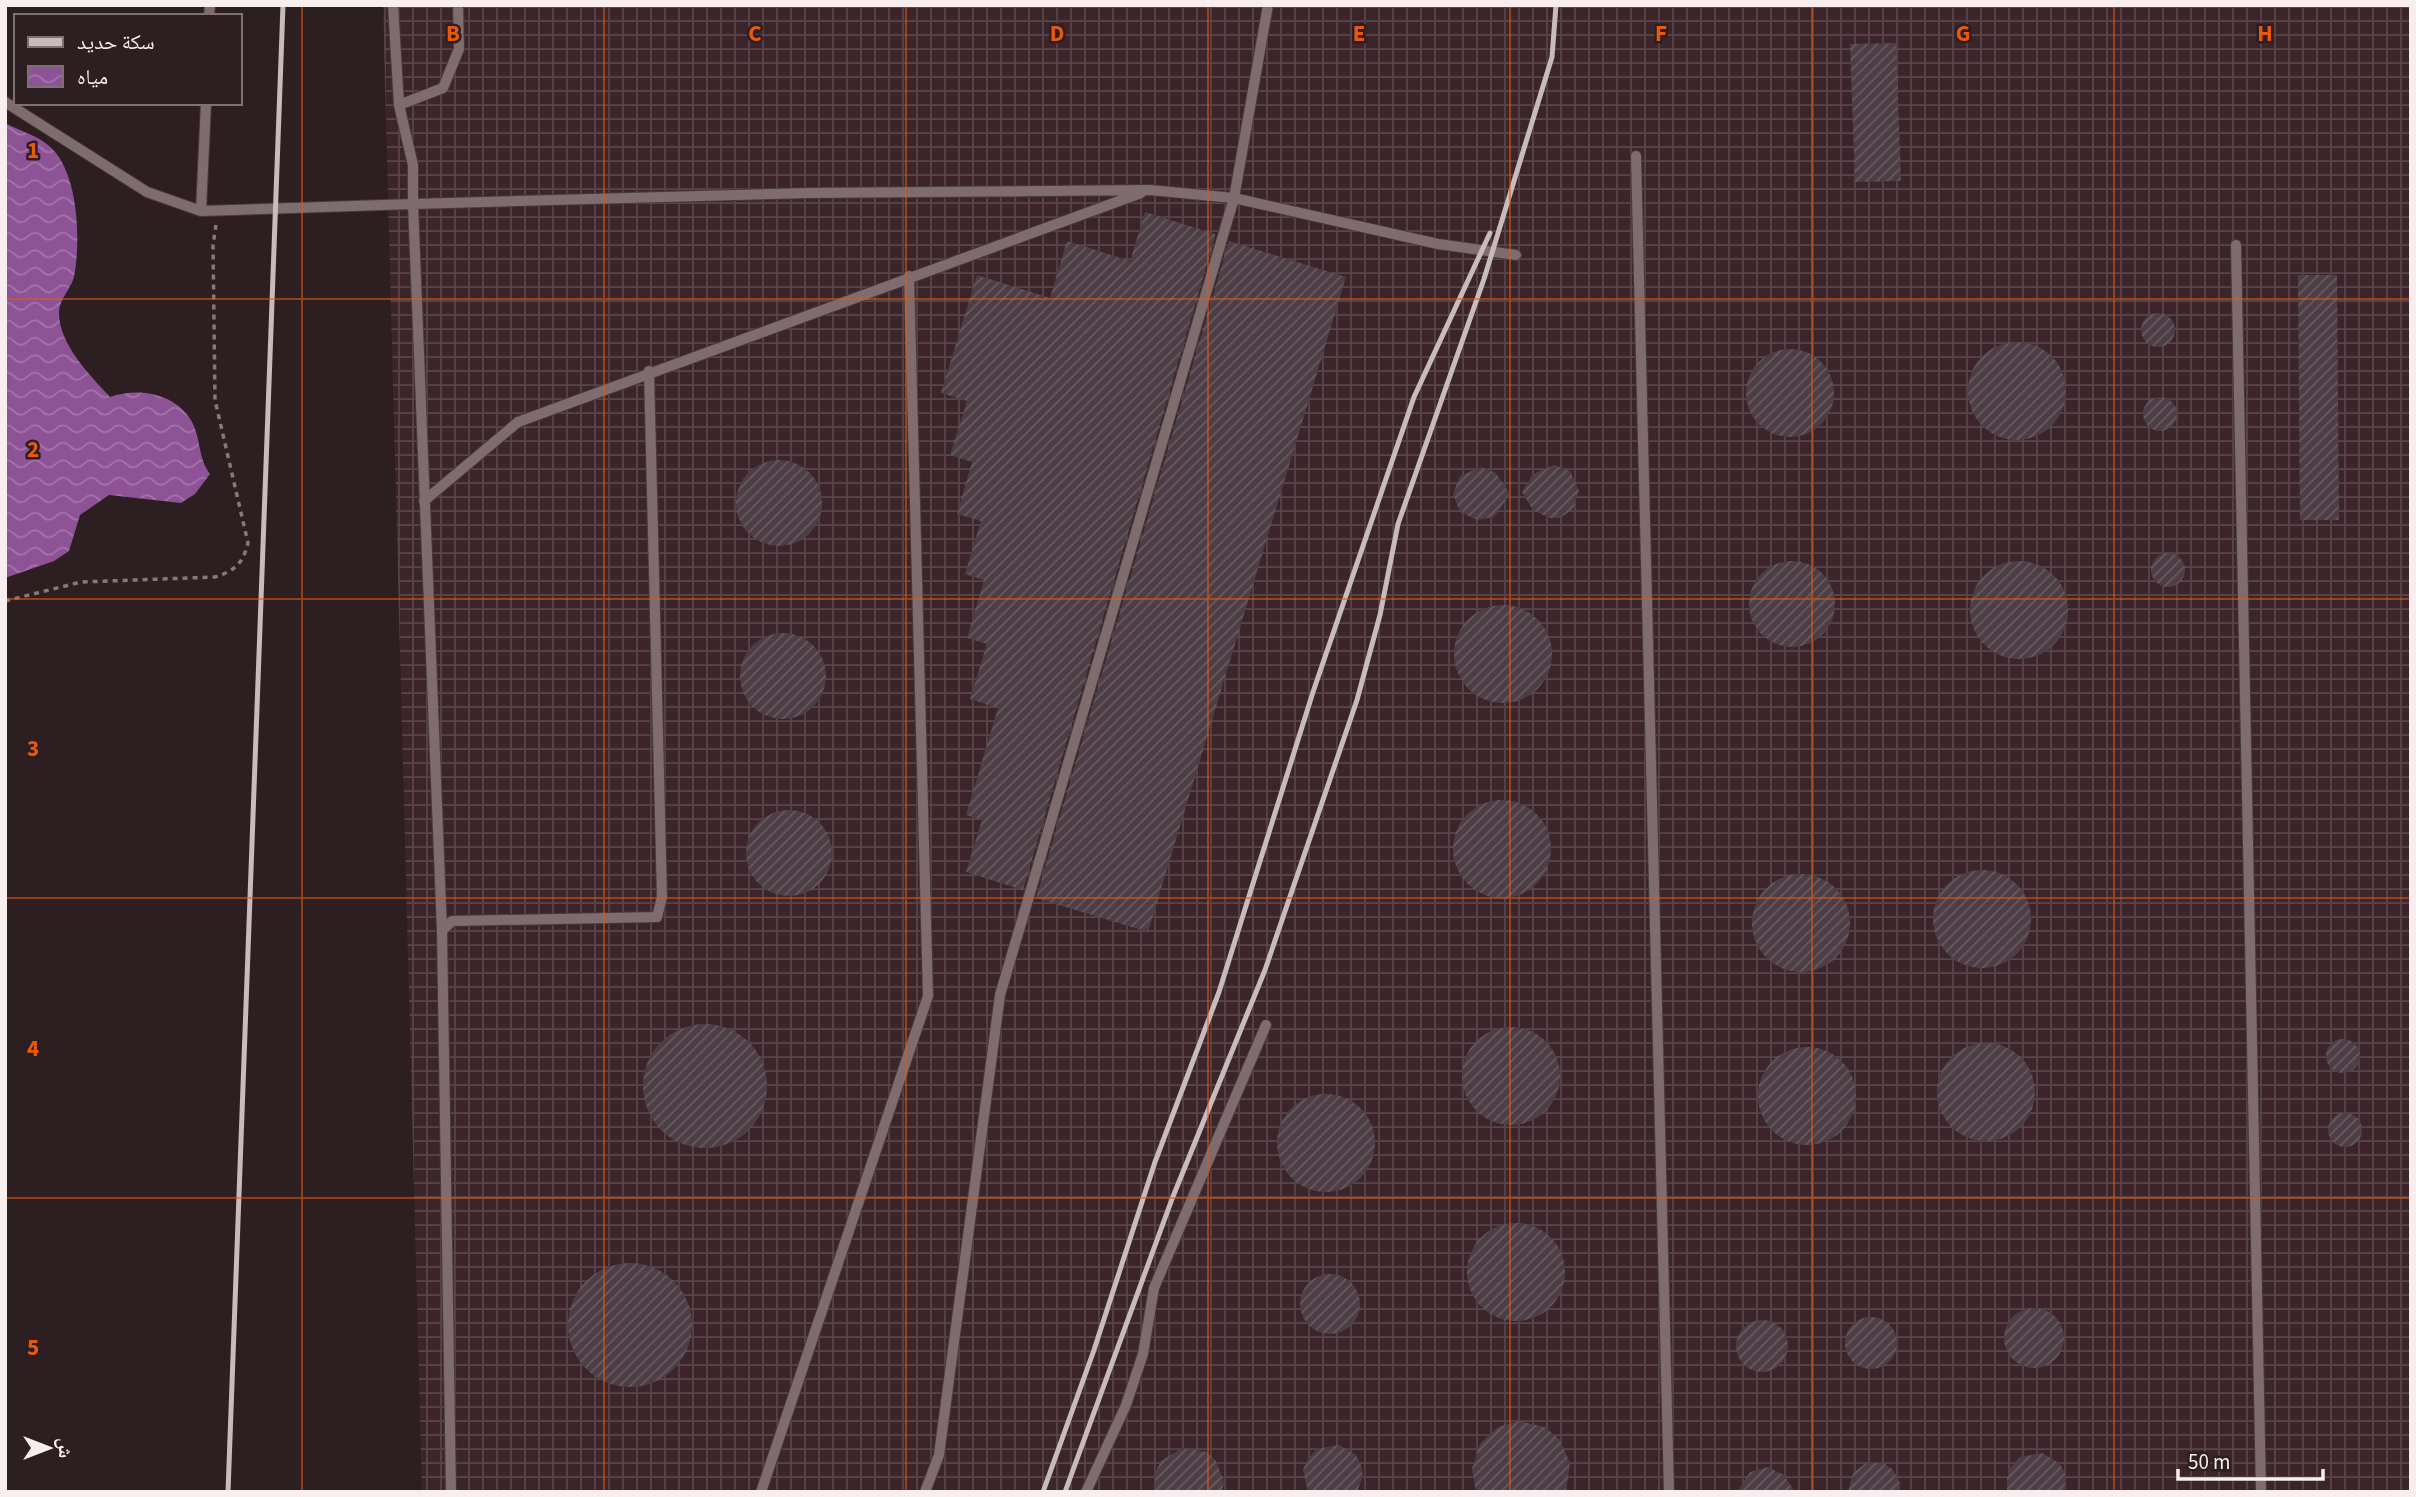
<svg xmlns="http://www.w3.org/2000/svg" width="2416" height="1497" font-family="'Source Sans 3','Noto Naskh Arabic',sans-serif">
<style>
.industrial{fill:url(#industrial-grid)}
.water{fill:url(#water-waves)}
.building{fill:url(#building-hatch)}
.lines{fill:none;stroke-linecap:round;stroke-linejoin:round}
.service-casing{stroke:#473a3d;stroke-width:12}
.path{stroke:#86787b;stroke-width:3.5;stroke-dasharray:5 5;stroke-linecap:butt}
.service{stroke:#7e6c6f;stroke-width:10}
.rail{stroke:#c7bbbd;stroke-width:5}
.grid{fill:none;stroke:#e8590c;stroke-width:2;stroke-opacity:0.55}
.grid-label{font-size:23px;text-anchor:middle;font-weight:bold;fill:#e8590c;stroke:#2d1e21;stroke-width:5;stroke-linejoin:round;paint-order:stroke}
</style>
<defs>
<pattern id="industrial-grid" width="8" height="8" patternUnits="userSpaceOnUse" patternTransform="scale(1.75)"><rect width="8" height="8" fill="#3b252a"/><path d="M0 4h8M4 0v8" fill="none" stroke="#584549"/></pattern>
<pattern id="water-waves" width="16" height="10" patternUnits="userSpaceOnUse" patternTransform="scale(1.75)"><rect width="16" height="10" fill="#8d5396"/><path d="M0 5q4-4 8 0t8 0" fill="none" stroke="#a374aa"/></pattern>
<pattern id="building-hatch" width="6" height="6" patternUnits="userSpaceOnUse" patternTransform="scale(1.75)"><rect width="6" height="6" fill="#4d3e46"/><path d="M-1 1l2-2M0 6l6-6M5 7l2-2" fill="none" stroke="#675a61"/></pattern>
</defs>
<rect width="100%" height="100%" fill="#2d1e21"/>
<path class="industrial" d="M383 5H2411V1492H422Z"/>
<path class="water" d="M5 123C18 130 36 135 48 145 79 169 81 242 74 277 71 288 60 299 59 311 58 344 90 375 110 397 138 387 176 393 192 422 201 439 198 458 210 474L195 494 181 503 109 495 80 515 69 551 54 561 5 578Z"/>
<path class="building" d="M1896 43 1901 181 1855 182 1850 44Z
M1145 212 1215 234V237L1023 890 966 872 982 820 966 815 998 708 970 699 987 644 967 638 984 580 965 574 981 521 957 514 972 462 950 455 967 401 941 393 977 275 1050 298 1067 241 1130 261Z
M1229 241 1346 277 1148 932 1036 898Z
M2298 275H2337L2339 520H2300Z
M2141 330a17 17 0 1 1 34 0a17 17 0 1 1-34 0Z
M1968 391a49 49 0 1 1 98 0a49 49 0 1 1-98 0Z
M1746 393a44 44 0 1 1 88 0a44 44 0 1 1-88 0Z
M2143 414a17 17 0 1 1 34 0a17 17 0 1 1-34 0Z
M736 503a43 43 0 1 1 86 0a43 43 0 1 1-86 0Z
M1554 465 1570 471 1579 491 1573 509 1560 518H1550L1533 510 1522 492 1533 474Z
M1481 467 1496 473 1510 494 1494 517 1477 520 1460 512 1453 494 1460 476Z
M2151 570a17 17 0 1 1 34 0a17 17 0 1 1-34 0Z
M1749 604a43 43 0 1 1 86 0a43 43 0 1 1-86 0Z
M1970 610a49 49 0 1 1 98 0a49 49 0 1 1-98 0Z
M1454 654a49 49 0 1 1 98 0a49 49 0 1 1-98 0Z
M740 676a43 43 0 1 1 86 0a43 43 0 1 1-86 0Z
M1453 849a49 49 0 1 1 98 0a49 49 0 1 1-98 0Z
M746 853a43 43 0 1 1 86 0a43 43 0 1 1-86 0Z
M1933 919a49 49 0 1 1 98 0a49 49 0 1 1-98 0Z
M1752 923a49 49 0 1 1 98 0a49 49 0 1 1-98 0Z
M643 1086a62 62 0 1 1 124 0a62 62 0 1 1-124 0Z
M1462 1076a49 49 0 1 1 98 0a49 49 0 1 1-98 0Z
M2326 1056a17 17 0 1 1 34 0a17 17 0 1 1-34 0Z
M1937 1092a49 49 0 1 1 98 0a49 49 0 1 1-98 0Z
M1758 1096a49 49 0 1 1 98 0a49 49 0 1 1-98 0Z
M1277 1143a49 49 0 1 1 98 0a49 49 0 1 1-98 0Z
M2328 1130a17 17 0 1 1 34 0a17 17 0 1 1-34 0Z
M1467 1272a49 49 0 1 1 98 0a49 49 0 1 1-98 0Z
M568 1325a62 62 0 1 1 124 0a62 62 0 1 1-124 0Z
M1300 1304a30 30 0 1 1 60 0a30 30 0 1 1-60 0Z
M2004 1338a30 30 0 1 1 60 0a30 30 0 1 1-60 0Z
M1845 1343a26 26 0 1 1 52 0a26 26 0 1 1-52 0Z
M1736 1346a26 26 0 1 1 52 0a26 26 0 1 1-52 0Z
M1519 1421 1545 1427 1560 1440 1570 1463 1566 1492H1476L1472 1469 1480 1444 1498 1427Z
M1339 1445 1356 1455 1361 1465 1363 1476 1357 1492H1308L1303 1470 1308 1459 1317 1449Z
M1182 1448 1207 1452 1216 1461 1224 1482 1222 1492H1156L1155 1473 1161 1461Z
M2042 1453 2059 1463 2065 1473V1492H2007V1478L2011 1467 2020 1457Z
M1867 1462 1885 1464 1893 1470 1900 1483V1492H1848L1853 1473Z
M1768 1467 1784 1475 1795 1492H1737L1750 1472Z"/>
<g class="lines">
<defs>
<path id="service" d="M209 16 210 5
M5 102 147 192 201 211 413 204V165L399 105 393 5
M399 105 443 88 459 49 458 5
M1636 156 1669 1492
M201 211 206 103
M2236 245 2261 1492
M424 501 518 422 1141 193
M442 931 452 921 657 917 662 897 649 371
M451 1492 442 931 413 204 808 193 1150 190 1234 198 1438 244 1516 255
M761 1492 928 996 909 276
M925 1492 939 1455 1000 995 1234 198 1268 5
M1086 1492 1126 1405 1143 1354 1154 1288 1266 1025"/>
</defs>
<use href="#service" class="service-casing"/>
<path class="path" d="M5 601 81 582 215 577C235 571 243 563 248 543L215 400 213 245 216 225"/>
<use href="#service" class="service"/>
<path class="rail" d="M228 1492 283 5
M1043 1492 1094 1350 1155 1162 1219 992 1313 692 1414 397 1490 233
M1065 1492 1172 1199 1265 970 1357 700 1380 615 1398 524 1484 279 1552 57 1556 5"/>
</g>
<path class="grid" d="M302 5V1492M604 5V1492M906 5V1492M1208 5V1492M1510 5V1492M1812 5V1492M2114 5V1492M5 299H2411M5 599H2411M5 898H2411M5 1198H2411"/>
<g class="grid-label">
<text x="453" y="41">B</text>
<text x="755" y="41">C</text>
<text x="1057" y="41">D</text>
<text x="1359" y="41">E</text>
<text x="1661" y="41">F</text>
<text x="1963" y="41">G</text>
<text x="2265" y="41">H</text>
<text x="33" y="158">1</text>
<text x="33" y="457">2</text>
<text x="33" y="756">3</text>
<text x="33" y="1056">4</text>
<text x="33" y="1355">5</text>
</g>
<rect width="2416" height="1497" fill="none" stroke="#f8edef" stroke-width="14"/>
<rect x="14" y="14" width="228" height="91" fill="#2d1e21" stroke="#7e7173" stroke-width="2"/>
<rect x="28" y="37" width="35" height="10" fill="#c7bbbd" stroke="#7e7173" stroke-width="2"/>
<text x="77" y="49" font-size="21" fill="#f8edef">سكة حديد</text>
<rect x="28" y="66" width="35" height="21" fill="url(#water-waves)" stroke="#7e7173" stroke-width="2"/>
<text x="77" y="84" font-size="21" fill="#f8edef">مياه</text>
<g transform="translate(49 1448) rotate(90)" stroke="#2d1e21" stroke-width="5" paint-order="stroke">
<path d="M0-5L12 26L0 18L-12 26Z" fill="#f8edef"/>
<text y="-10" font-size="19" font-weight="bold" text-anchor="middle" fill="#f8edef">ش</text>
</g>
<path d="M2178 1469v10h145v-10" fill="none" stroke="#f8edef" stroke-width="3.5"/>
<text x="2188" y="1469" font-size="21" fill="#f8edef" stroke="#2d1e21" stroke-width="5" paint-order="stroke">50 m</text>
</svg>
